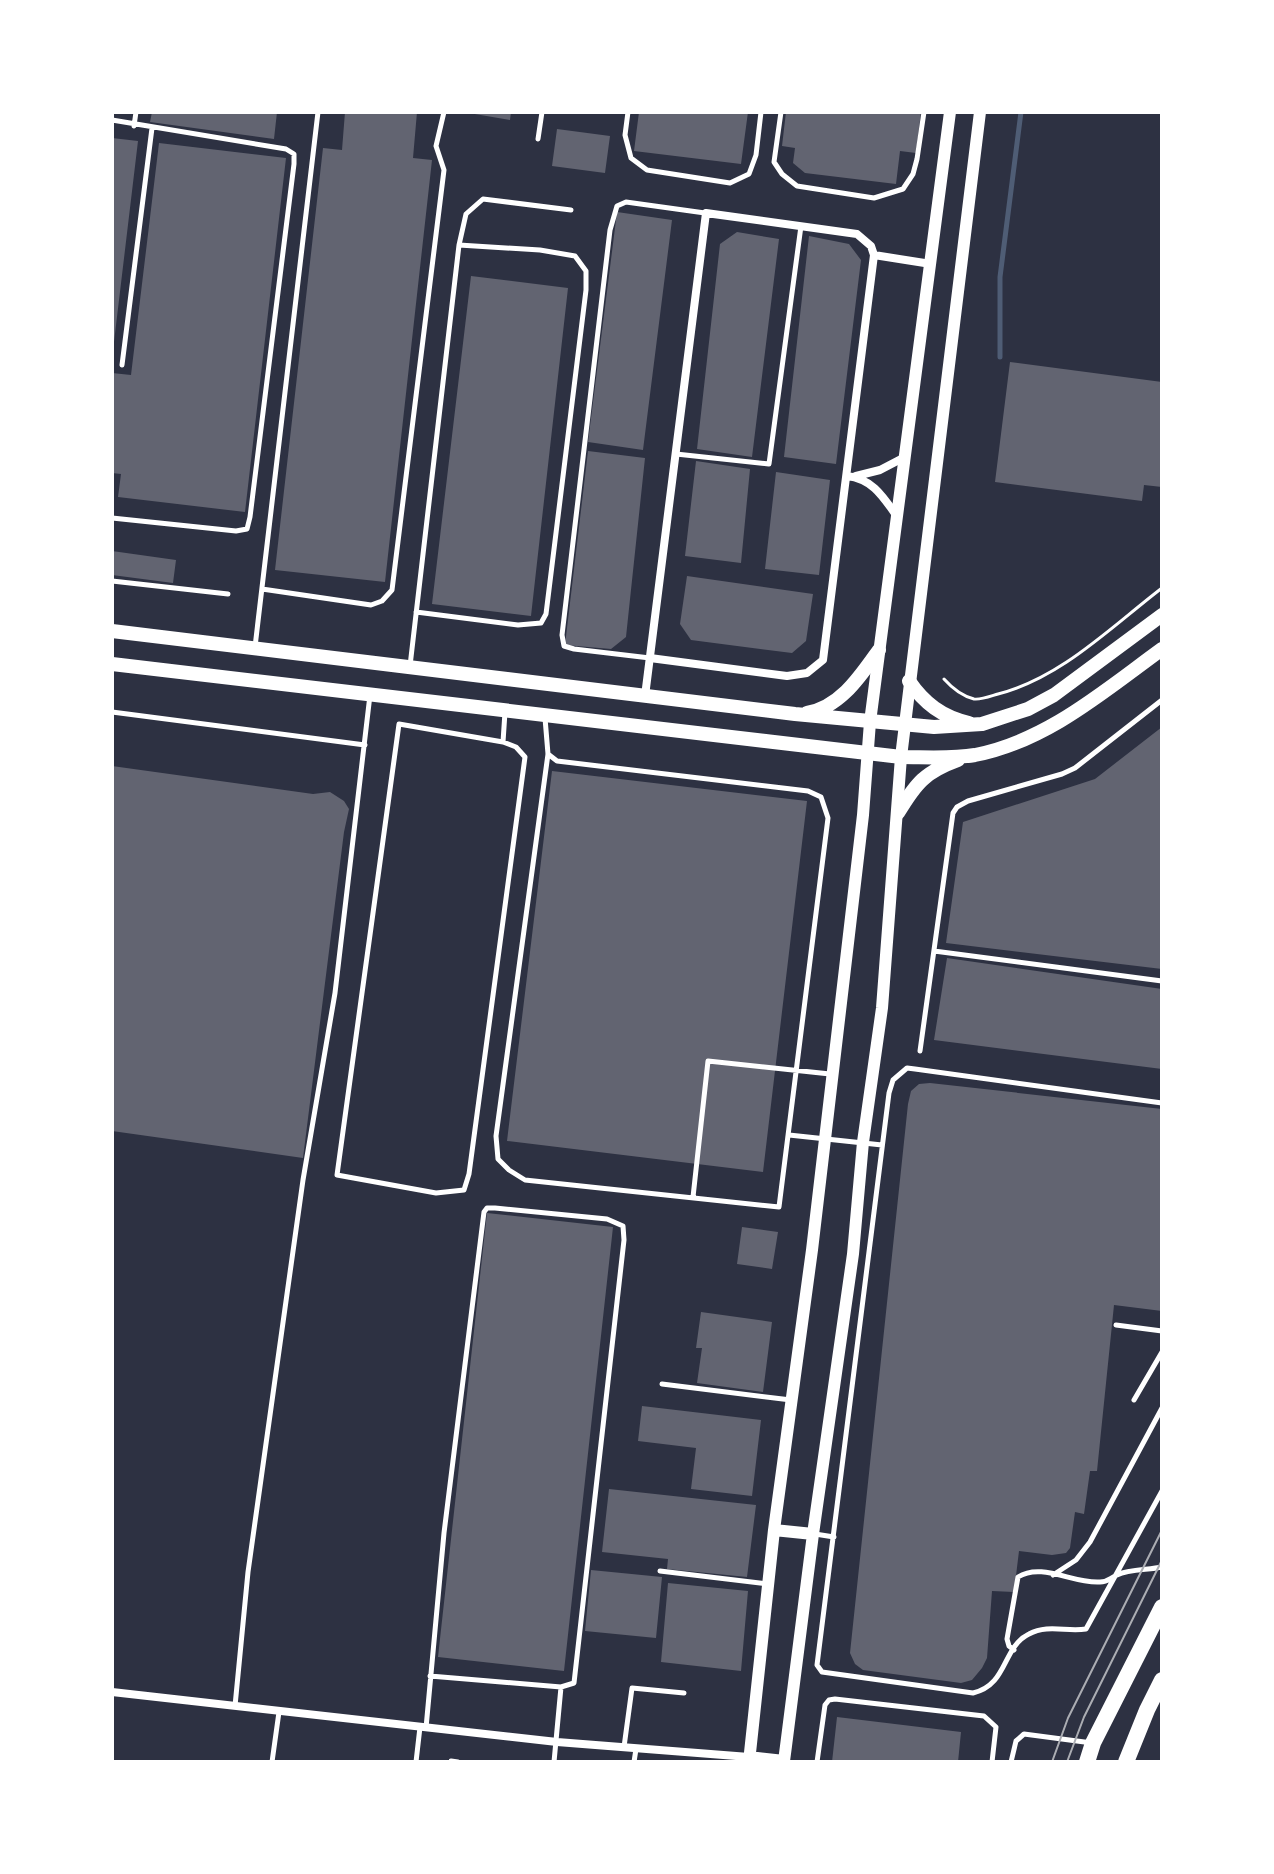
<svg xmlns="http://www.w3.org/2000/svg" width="1274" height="1874" font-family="Quicksand,sans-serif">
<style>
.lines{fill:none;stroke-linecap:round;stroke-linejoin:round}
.stream{stroke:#4f5d75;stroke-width:5}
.building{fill:#626471}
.path{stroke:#fff;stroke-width:3}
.service{stroke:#fff;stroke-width:5}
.minor{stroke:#fff;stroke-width:8}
.tertiary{stroke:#fff;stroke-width:12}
.secondary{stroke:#fff;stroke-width:14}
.primary{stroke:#fff;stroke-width:16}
.tram{stroke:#abadb3;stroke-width:2}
</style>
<rect width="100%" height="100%" fill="#2d3142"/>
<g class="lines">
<path class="stream" d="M1000 357V277L1021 112"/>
</g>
<path class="building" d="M152 112 180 113 277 112 274 139 150 122Z
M345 112H417L413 158 432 160 385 582 275 570 323 148 342 150Z
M463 112H511L510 120Z
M639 112H748L741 164 634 151Z
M786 112H921L916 153 900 151 896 184 805 173 793 163 795 148 782 146Z
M557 129 610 136 605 173 552 166Z
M112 138 138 141 114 342H112Z
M159 143 286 158 245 512 118 497 121 474 112 473V373L131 375Z
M617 212 672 220 643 450 588 442Z
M737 232 779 239 752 457 697 449 720 244Z
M809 236 849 244 861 260 836 464 784 457Z
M471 276 568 288 531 616 432 604Z
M1010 362 1162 382V487L1144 485 1142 501 995 482Z
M588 451 645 458 626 637 611 649 565 645Z
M696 461 750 469 741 563 685 556Z
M776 472 830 480 819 575 765 569Z
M112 551 176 560 173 583 112 575Z
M687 576 813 594 806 641 792 653 691 640 680 624Z
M1162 727V969L946 943 963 822 1095 779Z
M112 766 313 794 330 792 344 801 349 809 344 832 303 1158 112 1131Z
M552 771 807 801 763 1172 507 1141Z
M947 958 1162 989V1069L934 1040Z
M930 1083 1162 1109V1311L1114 1305 1097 1471H1090L1084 1514 1075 1512 1070 1548 1066 1553 1052 1555 1019 1551 1014 1592 992 1591 987 1658 982 1668 972 1680 961 1683 863 1670 855 1664 850 1653 908 1104 911 1091 919 1084Z
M487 1213 613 1227 564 1671 438 1657Z
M742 1227 778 1232 772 1269 737 1264Z
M701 1312 772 1322 763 1392 697 1383 702 1348H696Z
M642 1406 761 1420 752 1496 691 1489 696 1448 638 1441Z
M609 1489 756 1505 747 1577 667 1569 668 1559 602 1552Z
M591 1570 662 1577 656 1638 585 1631Z
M668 1583 748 1591 741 1671 661 1662Z
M837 1717 961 1732 958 1762H832Z"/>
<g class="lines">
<path class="path" d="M944 679C952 688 962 696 974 699 981 700 991 696 998 694 1061 678 1111 627 1162 588"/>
<path class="service" d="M628 112 625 135 631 158 647 170 730 183 749 174 756 155 761 112
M781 112 774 162 782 174 797 186 874 198 903 189 913 174 917 159 924 112
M112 120 286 149 294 154V164L250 517 247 529 236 531 112 518
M134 126 136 112
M538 139 542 112
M122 365 152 128
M676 454 769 464 801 226
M112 581 228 594
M262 589 371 605 382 601 392 590 444 170 436 146 444 112
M416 612 518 625 541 623 546 614 586 290V271L575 256 540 250 459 245
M255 647 318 112
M650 658 574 649 564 646 562 635 610 230 617 206 626 202 705 213
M410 666 459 245 466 214 483 199 571 210
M112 712 365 745
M545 718 548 754 496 1136 498 1159 509 1170 525 1180 779 1207 828 818 821 797 808 791 557 761 548 754
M399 724 503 742 516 747 525 757 469 1174 464 1190 436 1193 337 1175Z
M503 742 505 712
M934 951 1162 981
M920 1051 953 813 957 807 968 801 1062 774 1075 768 1162 700
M1162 1103 915 1069 907 1068 893 1080 889 1093 817 1665 822 1672 973 1693C1008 1685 1002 1647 1029 1634 1048 1624 1066 1632 1086 1629L1162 1491
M789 1135 882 1145
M693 1197 708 1061 830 1074
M1116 1325 1162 1331
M662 1384 791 1400
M1134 1400 1162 1352
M815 1534 834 1537
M660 1571 768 1584
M1053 1575 1076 1560 1090 1542 1162 1408
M1014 1650 1009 1646 1007 1639 1018 1577C1042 1562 1073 1584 1100 1582 1108 1582 1110 1578 1117 1575 1129 1569 1149 1570 1162 1567
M235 1706 248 1572 303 1180 335 993 370 695
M426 1728 444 1533 484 1212 487 1208H495L607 1219 623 1226 624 1240 574 1683 561 1687 430 1676
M624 1747 632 1688 684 1693
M451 1761 458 1762
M272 1762 279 1712
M416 1762 420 1727
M554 1762 561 1687
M634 1762 636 1749
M817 1762 825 1705 829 1700 835 1699 984 1716 996 1727 992 1762
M1011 1762 1016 1741 1024 1734 1092 1743"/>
<path class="minor" d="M874 255 931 264
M847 476C872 479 882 495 896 515
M856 476 880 470 903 458
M645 696 706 213 857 234 871 246 874 255 823 660 807 673 787 676 650 658
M112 1692 557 1742 749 1757"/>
<path class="tertiary" d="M774 1530 813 1534
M749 1757 784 1761 786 1746 813 1534 853 1254 863 1142 882 1008 901 757 980 112
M749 1762 774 1530 812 1250 863 815 870 722 950 112"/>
<path class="secondary" d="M112 631 795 714 934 727 982 724 1028 709 1054 695 1162 615
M112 664 901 757C925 757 951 759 975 755 1047 741 1104 691 1162 649
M909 681C924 703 942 717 969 723
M807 713C841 707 861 675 879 650
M898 813C916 783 925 772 958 760"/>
<path class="primary" d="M1087 1762 1093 1743 1162 1607
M1126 1762 1147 1710 1162 1680"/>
<path class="tram" d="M1052 1762 1068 1718 1162 1530
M1067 1762 1084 1717 1162 1560"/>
</g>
<rect width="1274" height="1874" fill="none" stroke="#ffffff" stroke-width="228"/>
</svg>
